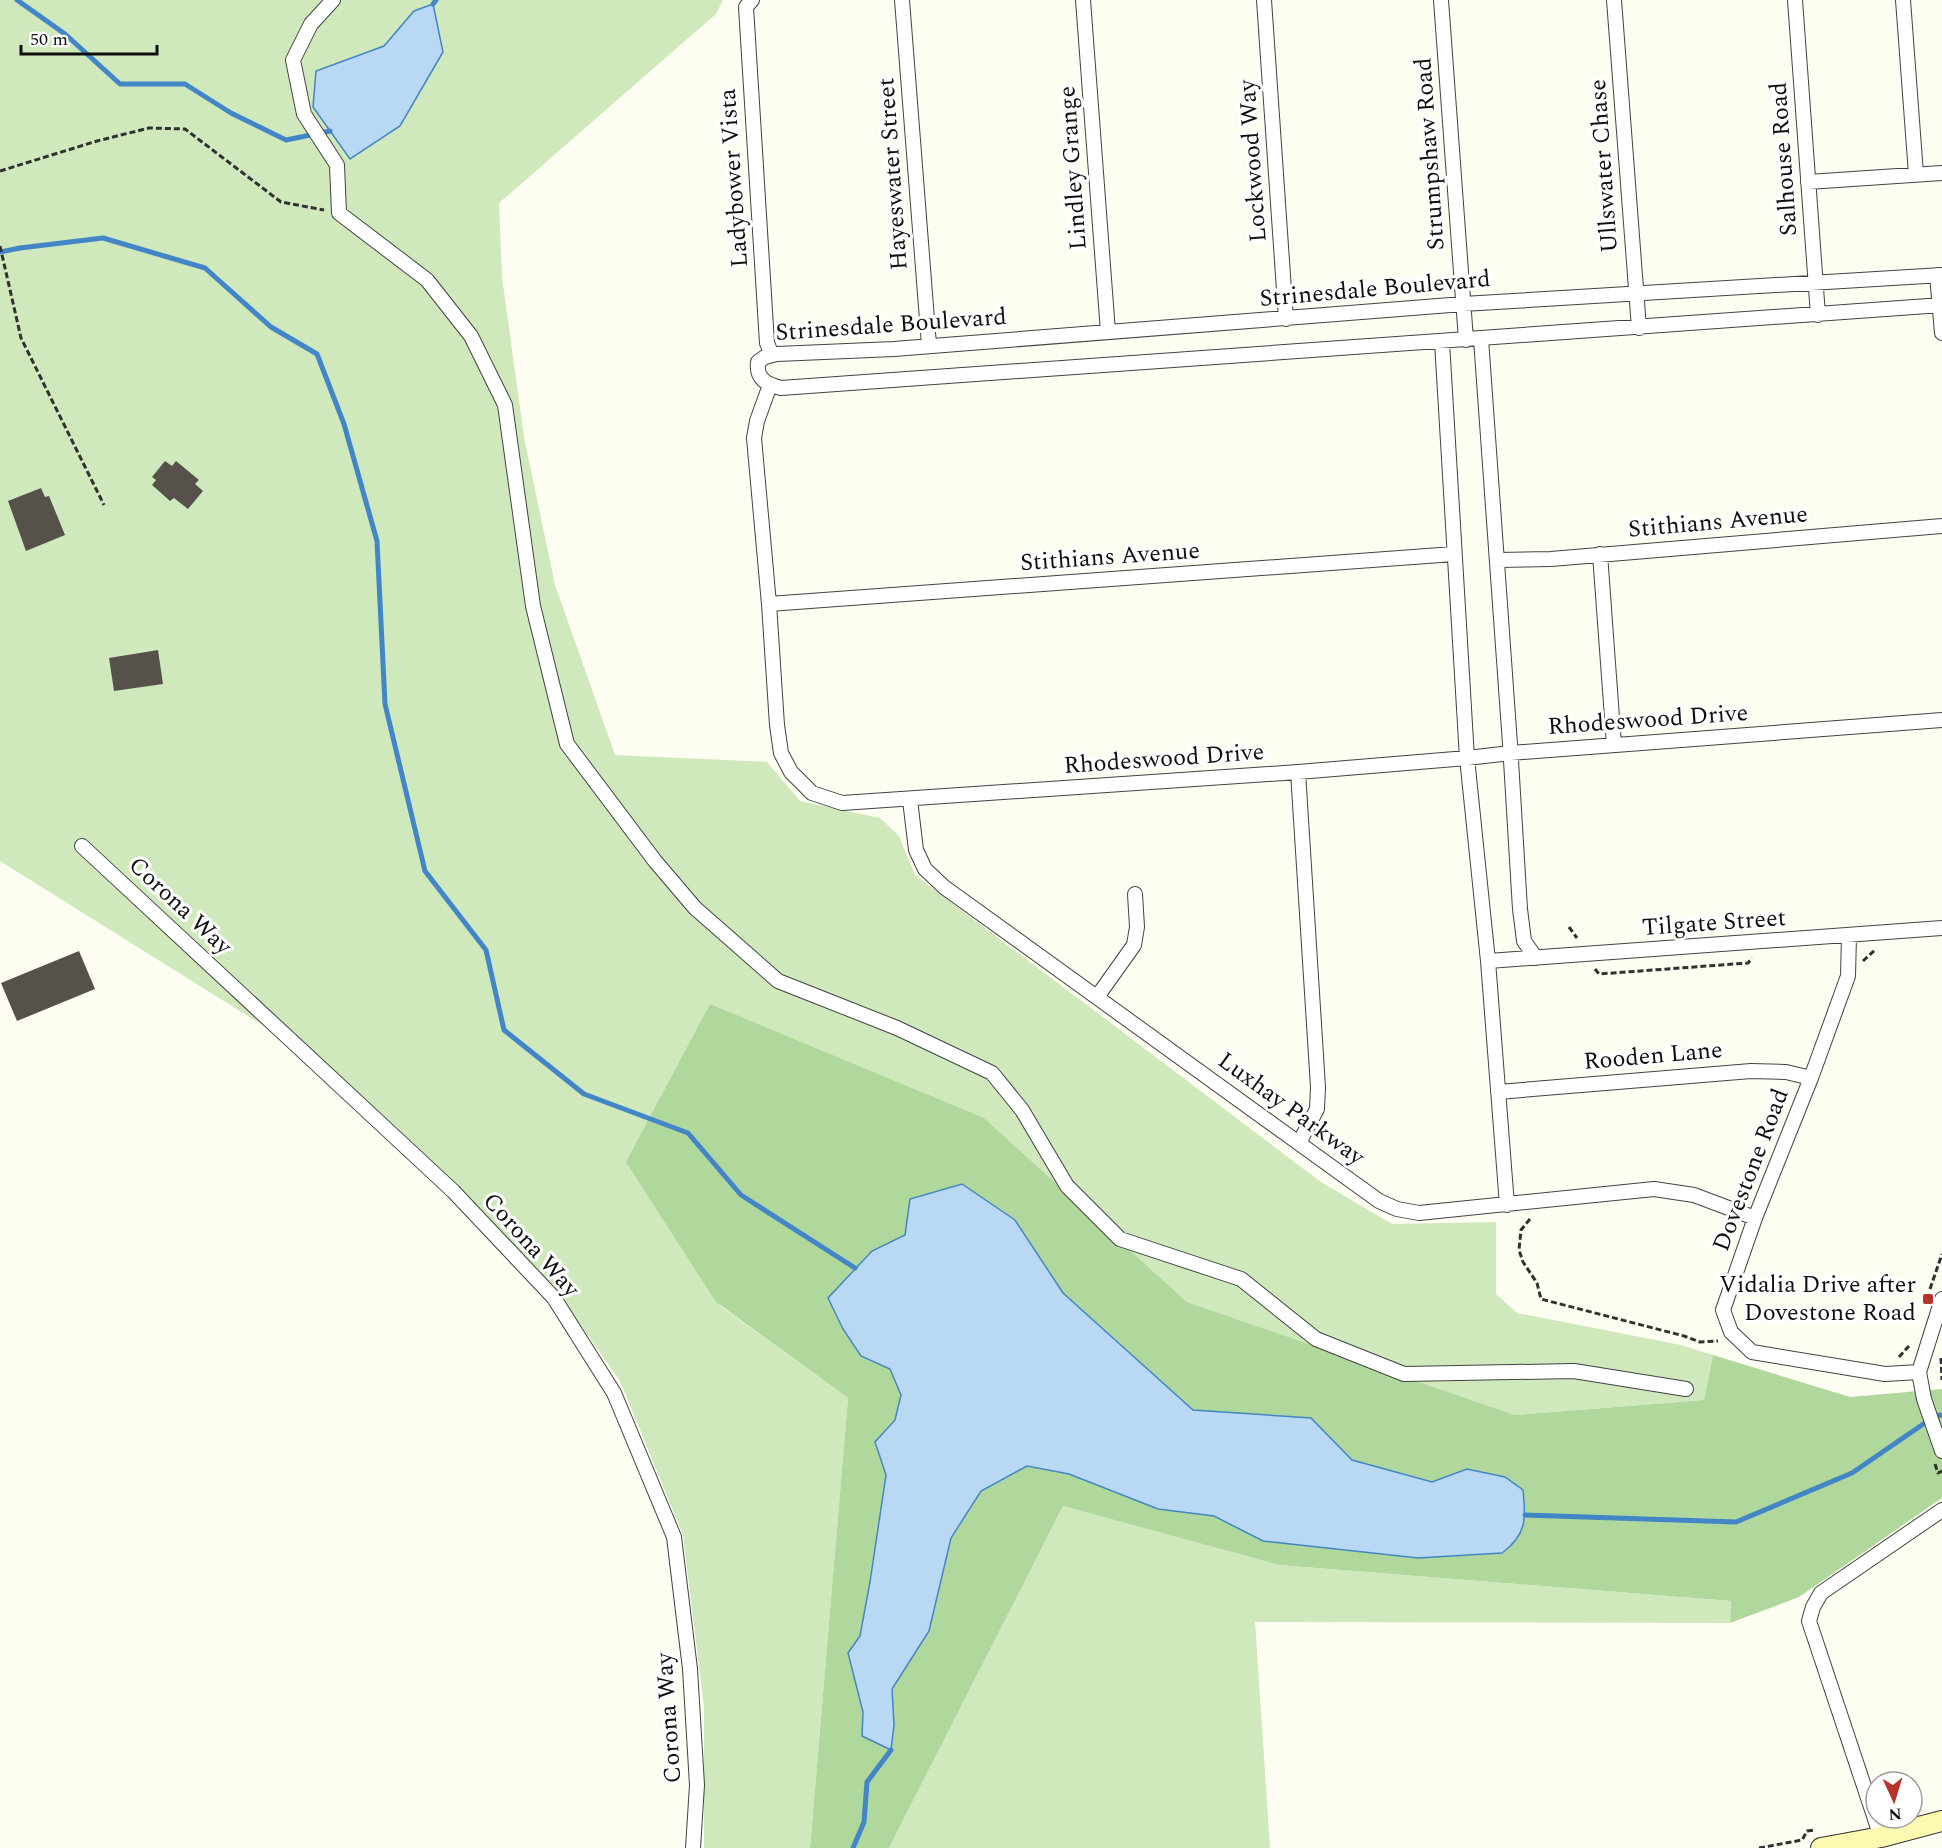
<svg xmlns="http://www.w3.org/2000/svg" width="1942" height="1848" font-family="Spectral,serif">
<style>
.green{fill:#cfe8bc}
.forest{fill:#b1d89c;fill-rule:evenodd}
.water{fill:#b8d8f4;stroke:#4386c7;stroke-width:1.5}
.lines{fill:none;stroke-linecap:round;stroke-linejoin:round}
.stream{stroke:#4386c7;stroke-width:5}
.building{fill:#57514c}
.street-casing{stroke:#424242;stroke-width:16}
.secondary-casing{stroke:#313131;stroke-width:22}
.path{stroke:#313131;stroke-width:3;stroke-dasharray:6 3;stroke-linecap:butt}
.street{stroke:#fff;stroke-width:14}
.secondary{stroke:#fbfab0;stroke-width:20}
.poi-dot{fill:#b9332d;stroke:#fff;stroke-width:2}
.labels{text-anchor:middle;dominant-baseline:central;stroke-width:6;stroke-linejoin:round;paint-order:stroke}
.street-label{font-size:24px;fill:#0f0f0f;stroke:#fff}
.poi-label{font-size:24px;fill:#0f0f0f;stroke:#fff;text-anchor:end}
</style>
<rect width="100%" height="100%" fill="#fefdf2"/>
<path class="green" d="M0 0H723L716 14 499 203 502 277 524 437 555 585 615 755 767 762 800 801 880 818 899 836 915 875 1321 1182 1392 1224 1496 1222V1294L1517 1313 1681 1345 1713 1355 1704 1400 1515 1415 1187 1302 984 1118 719 1305 848 1398 810 1848H704V1707L683 1535 620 1381 551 1283 299 1042 275 1033 0 861Z
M1063 1506 1279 1565 1731 1601 1730 1623 1255 1622 1270 1848H889Z"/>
<path class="forest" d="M710 1004 984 1118 1187 1302 1515 1415 1704 1400 1713 1355 1850 1397 1942 1389V1498L1799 1597 1730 1623 1731 1601 1279 1565 1063 1506 889 1848H810L848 1398 716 1302 626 1162ZM1015 1220 1063 1293 1193 1410 1310 1418 1352 1460 1432 1482 1467 1469 1502 1553H1479L1263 1541 1214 1516 1158 1509 1069 1474 1027 1466 981 1491 951 1538 929 1631 892 1689 894 1725 862 1736 863 1712 848 1653 860 1636 870 1582 886 1475 875 1442 895 1420 901 1395 890 1369 861 1356 872 1251 905 1235Z"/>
<path class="water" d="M433 4 443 52 400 126 350 159 313 107 316 71 384 46 414 11Z
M962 1184 1015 1220 1063 1293 1193 1410 1311 1418 1352 1460 1432 1482 1467 1469 1505 1477 1523 1490C1526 1518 1527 1535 1502 1553L1418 1558 1263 1541 1214 1516 1158 1509 1069 1474 1027 1466 981 1491 951 1538 929 1631 892 1689 894 1725 891 1750 862 1736 863 1712 848 1653 860 1636 870 1582 886 1475 875 1442 895 1420 901 1395 890 1369 861 1356 843 1329 828 1298 872 1251 905 1235 910 1199Z"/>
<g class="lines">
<path class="stream" d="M17 0 65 34 120 84H185L231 113 286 140 330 131
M433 4 436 0
M0 252 20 248 103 238 205 268 271 327 317 354 344 424 377 541 385 704 425 871 486 950 504 1030 584 1094 688 1133 741 1195 855 1268
M1525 1515 1736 1522 1852 1473 1935 1416 1942 1415
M853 1848 864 1822 867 1782 891 1750"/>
</g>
<path class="building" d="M165 461 172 466 176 461 199 480 195 484 203 491 188 509 174 498 170 501 152 485 156 480 152 477Z
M41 488 45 497 49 496 65 535 26 551 8 501Z
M158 650 163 684 114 691 109 658Z
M79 951 95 989 17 1021 1 983Z"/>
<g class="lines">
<defs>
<path id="street" d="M333 0 311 24 293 60 304 114 337 165 339 213 427 280 471 336 505 405 533 606 567 744 655 861 695 908 778 981 897 1028 992 1073 1022 1110 1067 1186 1120 1239 1241 1279 1316 1339 1404 1374 1574 1371 1686 1389
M752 0 746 7 767 343 772 355
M902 0 929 345
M1083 0 1108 332
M1264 0 1286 319
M1441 0 1466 340
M1614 0 1639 328
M1795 0 1818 315
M1903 0 1916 174
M1808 182 1942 173
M1937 275 1942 333
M1942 275 1463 304 894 349 777 354 765 357 758 362C756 379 766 384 781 388L1942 305
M1481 339 1510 744 1520 909 1524 941 1536 958
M1442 342 1467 758 1488 961 1507 1205
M770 385 757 421 754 438 769 604 777 725 781 753 791 772 812 793 842 803 1298 772 1467 758 1511 753 1942 720
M1600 554 1614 745
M1497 560 1551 559 1942 526
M769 604 1454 554
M1298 772 1318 1087 1317 1109 1299 1143
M910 800 916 850 925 869 944 887 1379 1201 1397 1209 1419 1213 1654 1189 1694 1195 1755 1218
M82 846 453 1191 554 1298 614 1393 674 1537 690 1669 697 1785 693 1848
M1849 936 1848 976 1811 1078 1755 1218 1723 1310 1731 1332 1752 1352 1885 1374 1919 1372
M1488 961 1942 928
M1097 997 1134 945 1137 927 1135 894
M1498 1092 1751 1071 1786 1072 1811 1078
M1942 1299 1919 1372 1924 1399 1942 1451
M1881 1837 1809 1621 1813 1607 1821 1593 1942 1510"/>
<path id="secondary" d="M1821 1848 1881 1837 1942 1821"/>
</defs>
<use href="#street" class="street-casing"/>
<use href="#secondary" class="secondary-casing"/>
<path class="path" d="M0 171 97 141 149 128 185 129 281 202 324 210
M0 246 21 338 104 505
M1569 927 1577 938
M1863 961 1876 949
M1595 969 1599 974 1748 963 1752 958
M1530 1219 1521 1230 1519 1250 1523 1262 1537 1283 1541 1299 1684 1336 1700 1342 1718 1341
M1930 1289 1942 1254
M1899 1357 1909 1346
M1941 1358 1942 1380
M1935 1464 1938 1473 1942 1471
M1759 1848 1802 1840 1807 1831 1814 1830"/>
<use href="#street" class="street"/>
<use href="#secondary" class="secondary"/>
</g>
<rect class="poi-dot" x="1922" y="1293" width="12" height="12" rx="3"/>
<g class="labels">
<g class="street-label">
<text transform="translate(1430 154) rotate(-94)">Strumpshaw Road</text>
<text transform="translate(1784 159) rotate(-94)">Salhouse Road</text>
<text transform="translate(1253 161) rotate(-94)">Lockwood Way</text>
<text transform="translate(1604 166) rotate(-94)">Ullswater Chase</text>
<text transform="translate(1073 168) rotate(-94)">Lindley Grange</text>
<text transform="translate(893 174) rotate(-94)">Hayeswater Street</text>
<text transform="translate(734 178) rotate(-94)">Ladybower Vista</text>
<text transform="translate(1375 289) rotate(-5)">Strinesdale Boulevard</text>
<text transform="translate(891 325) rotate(-4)">Strinesdale Boulevard</text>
<text transform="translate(1718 522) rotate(-5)">Stithians Avenue</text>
<text transform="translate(1110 557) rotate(-4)">Stithians Avenue</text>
<text transform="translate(1648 720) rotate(-4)">Rhodeswood Drive</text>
<text transform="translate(1164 759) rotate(-4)">Rhodeswood Drive</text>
<text transform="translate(180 906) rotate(43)">Corona Way</text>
<text transform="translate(1714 923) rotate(-4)">Tilgate Street</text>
<text transform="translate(1653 1056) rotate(-5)">Rooden Lane</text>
<text transform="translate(1291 1109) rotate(36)">Luxhay Parkway</text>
<text transform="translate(1751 1170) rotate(-69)">Dovestone Road</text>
<text transform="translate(531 1245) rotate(48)">Corona Way</text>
<text transform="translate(669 1718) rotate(-94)">Corona Way</text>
</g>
<g class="poi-label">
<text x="1916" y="1285">Vidalia Drive after<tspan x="1916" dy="28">Dovestone Road</tspan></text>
</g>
</g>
<g transform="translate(1894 1800) rotate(176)"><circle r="28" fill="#ffffff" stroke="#9f9f9f" stroke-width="1.5"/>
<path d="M0-4.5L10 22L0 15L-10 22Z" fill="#b9332d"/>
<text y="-9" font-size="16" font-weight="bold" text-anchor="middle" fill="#0f0f0f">N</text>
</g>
<path d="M21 45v9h136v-9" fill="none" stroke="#0f0f0f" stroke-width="3"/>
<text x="30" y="45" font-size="18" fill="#0f0f0f" stroke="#ffffff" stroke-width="4.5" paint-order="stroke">50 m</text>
</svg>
